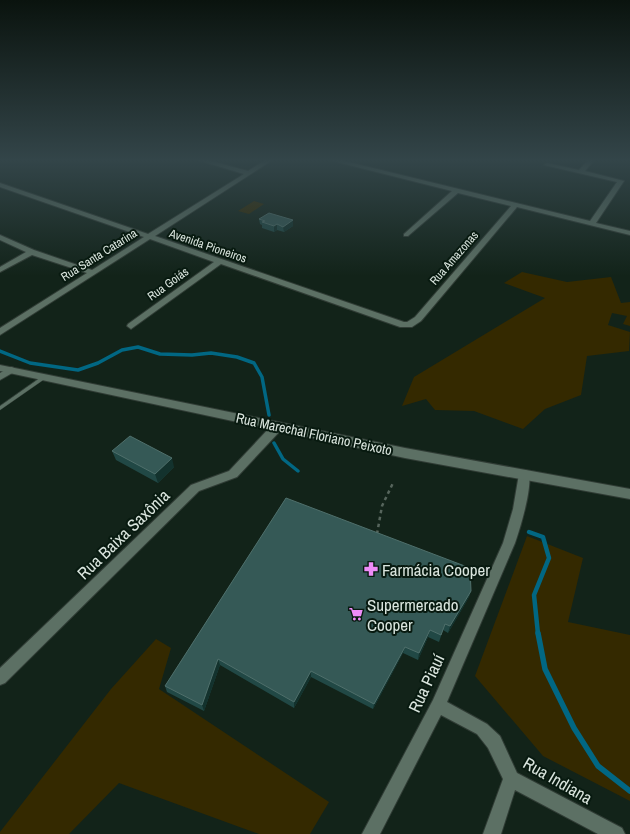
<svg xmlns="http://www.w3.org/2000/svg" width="630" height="834" font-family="'Archivo Narrow',sans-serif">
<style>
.green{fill:#342900}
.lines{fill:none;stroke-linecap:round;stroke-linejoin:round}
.stream-far2{stroke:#016783;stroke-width:3.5}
.stream-far1{stroke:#016783;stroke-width:4.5}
.stream{stroke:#016783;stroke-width:5.5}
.lane-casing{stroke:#303c35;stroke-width:1}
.street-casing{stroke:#303c35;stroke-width:2}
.secondary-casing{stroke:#303c35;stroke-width:2}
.path{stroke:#56655c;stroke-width:2.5;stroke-dasharray:3.5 3.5;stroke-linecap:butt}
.lane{fill:#5c7064;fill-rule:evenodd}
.street{fill:#5c7064;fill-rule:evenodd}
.secondary{fill:#5c7064;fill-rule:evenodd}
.wall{fill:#214845}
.shaded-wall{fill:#13322d}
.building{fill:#355956;stroke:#4f6f6b}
.labels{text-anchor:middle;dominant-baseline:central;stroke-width:4;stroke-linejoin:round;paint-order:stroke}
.far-street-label{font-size:12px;fill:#dae5de;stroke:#081a10}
.street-label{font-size:14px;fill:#dae5de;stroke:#081a10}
.near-street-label{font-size:17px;fill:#dae5de;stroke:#081a10}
.near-poi-label{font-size:17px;fill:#dae5de;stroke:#081a10;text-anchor:start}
</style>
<rect width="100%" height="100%" fill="#122319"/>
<path class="green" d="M254 201 264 204 249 214 238 211Z
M522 272 567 282 611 277 621 303 630 302V326L623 324 627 316 612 313 608 325 630 332 629 351 587 356 581 395 545 409 523 429 474 411 435 410 426 399 402 406 414 377 545 298 504 283Z
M527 536 583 558 568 622 630 635V801L543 756 475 676Z
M156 639 171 648 159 689 329 802 310 834H259L119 783 69 834H0V832L111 689Z"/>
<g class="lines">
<path class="stream-far2" d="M0 351 30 363 78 370 98 363 122 350 138 347 160 354 192 355 211 353 237 357 254 363 262 377 269 415
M274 443 283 459 298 471"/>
<path class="stream-far1" d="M529 532 543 537 549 558 534 595 538 634"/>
<path class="stream" d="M538 633 545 669 574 728 598 766 630 791"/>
<defs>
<path id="lane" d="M44 375 46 377V378L0 410V406Z"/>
<path id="street" d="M194 159H204L248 171 267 159H274L155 236 404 322H407L415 317 511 206 458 193 408 236H404V234L452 191 325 159H336L590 221 617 182 544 165 547 163 579 170 589 159H595L585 171 624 181 596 223 630 231V235L517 207 421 321 412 327H400L221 264 131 329 127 326 128 324 214 262 150 239 0 335V328L87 273 32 255 0 272V267L26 252 0 240V235L34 250 92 270 144 237 0 187V183L148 234 244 174Z
M11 367 14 368 16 370 14 372 0 380V373Z
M277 423 281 424 282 427 281 430 237 477 199 491 5 683 0 685V668L191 485 229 471 273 424Z
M524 470 528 471C534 483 520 529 515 543L447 702 487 724 500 736 517 773 622 828 625 834H598L515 790 501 834H483L503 779 488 748 477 734 441 715 380 834H362L433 700 503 543 513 509 519 474 520 471Z"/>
<path id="secondary" d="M0 365 405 448 630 489V499L405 458 0 371Z"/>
</defs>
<use href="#lane" class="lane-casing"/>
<use href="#street" class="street-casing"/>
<use href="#secondary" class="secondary-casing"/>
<path class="path" d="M377 534 382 506 393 483"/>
<use href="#lane" class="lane"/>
<use href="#street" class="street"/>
<use href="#secondary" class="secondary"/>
</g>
<path class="wall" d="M259 219 293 226 284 232 277 230 274 232 262 228V225L260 224Z
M112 451 174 467 158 483 116 460Z
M286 498 471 591 469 597 448 633 443 630 439 642 428 637 418 660 403 653 373 709 311 677 294 708 220 665 204 711 167 692 165 686Z"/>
<path class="shaded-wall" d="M293 220V226L284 232 283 227Z
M277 224V230L274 232V226Z
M172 458 174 467 158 483 155 474Z
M471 591 469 597 448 633 450 626Z
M430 630 428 637 418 660 419 653Z
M405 647 403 653 373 709 374 704Z
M218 659 220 665 204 711 202 705Z
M311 671V677L294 708V702Z"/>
<path class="building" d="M269 213 293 220 283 227 277 224 274 226 262 222 265 221 259 219Z
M130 436 172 458 155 474 112 451Z
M286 498 470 568 471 591 450 626 445 624 441 635 430 630 419 653 405 647 374 704 311 671 294 702 218 659 202 705 165 686Z"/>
<linearGradient id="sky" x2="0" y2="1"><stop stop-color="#0a130e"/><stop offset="0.58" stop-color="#334549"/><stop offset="1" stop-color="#334549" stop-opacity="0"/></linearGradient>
<rect width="630" height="276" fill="url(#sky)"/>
<defs>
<symbol id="pharmacy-bare" viewBox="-9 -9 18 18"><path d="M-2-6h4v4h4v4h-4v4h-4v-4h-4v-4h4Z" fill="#ee8cf8" stroke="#081a10" stroke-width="2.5" paint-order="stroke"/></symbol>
<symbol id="supermarket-bare" viewBox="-9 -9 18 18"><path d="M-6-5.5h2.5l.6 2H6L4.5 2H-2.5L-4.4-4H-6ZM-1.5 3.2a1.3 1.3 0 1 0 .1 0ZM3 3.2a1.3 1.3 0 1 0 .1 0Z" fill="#ee8cf8" stroke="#081a10" stroke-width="2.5" paint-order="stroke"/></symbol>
</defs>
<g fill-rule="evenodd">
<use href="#pharmacy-bare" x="361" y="559" width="20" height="20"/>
<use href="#supermarket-bare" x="346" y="604" width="20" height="20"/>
</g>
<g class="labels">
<g class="far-street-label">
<text transform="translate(208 246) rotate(19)">Avenida Pioneiros</text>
<text transform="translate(99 255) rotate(-32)">Rua Santa Catarina</text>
<text transform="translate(454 258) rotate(-49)">Rua Amazonas</text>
<text transform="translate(168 284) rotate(-36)">Rua Goiás</text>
</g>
<g class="street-label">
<text transform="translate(314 434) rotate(12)">Rua Marechal Floriano Peixoto</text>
</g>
<g class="near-street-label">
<text transform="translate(123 534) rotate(-44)">Rua Baixa Saxônia</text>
<text transform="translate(426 683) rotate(-65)">Rua Piauí</text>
<text transform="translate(558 780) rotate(30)">Rua Indiana</text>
</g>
<g class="near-poi-label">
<text x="382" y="569">Farmácia Cooper</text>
<text x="367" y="604">Supermercado<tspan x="367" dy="20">Cooper</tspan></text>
</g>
</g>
</svg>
